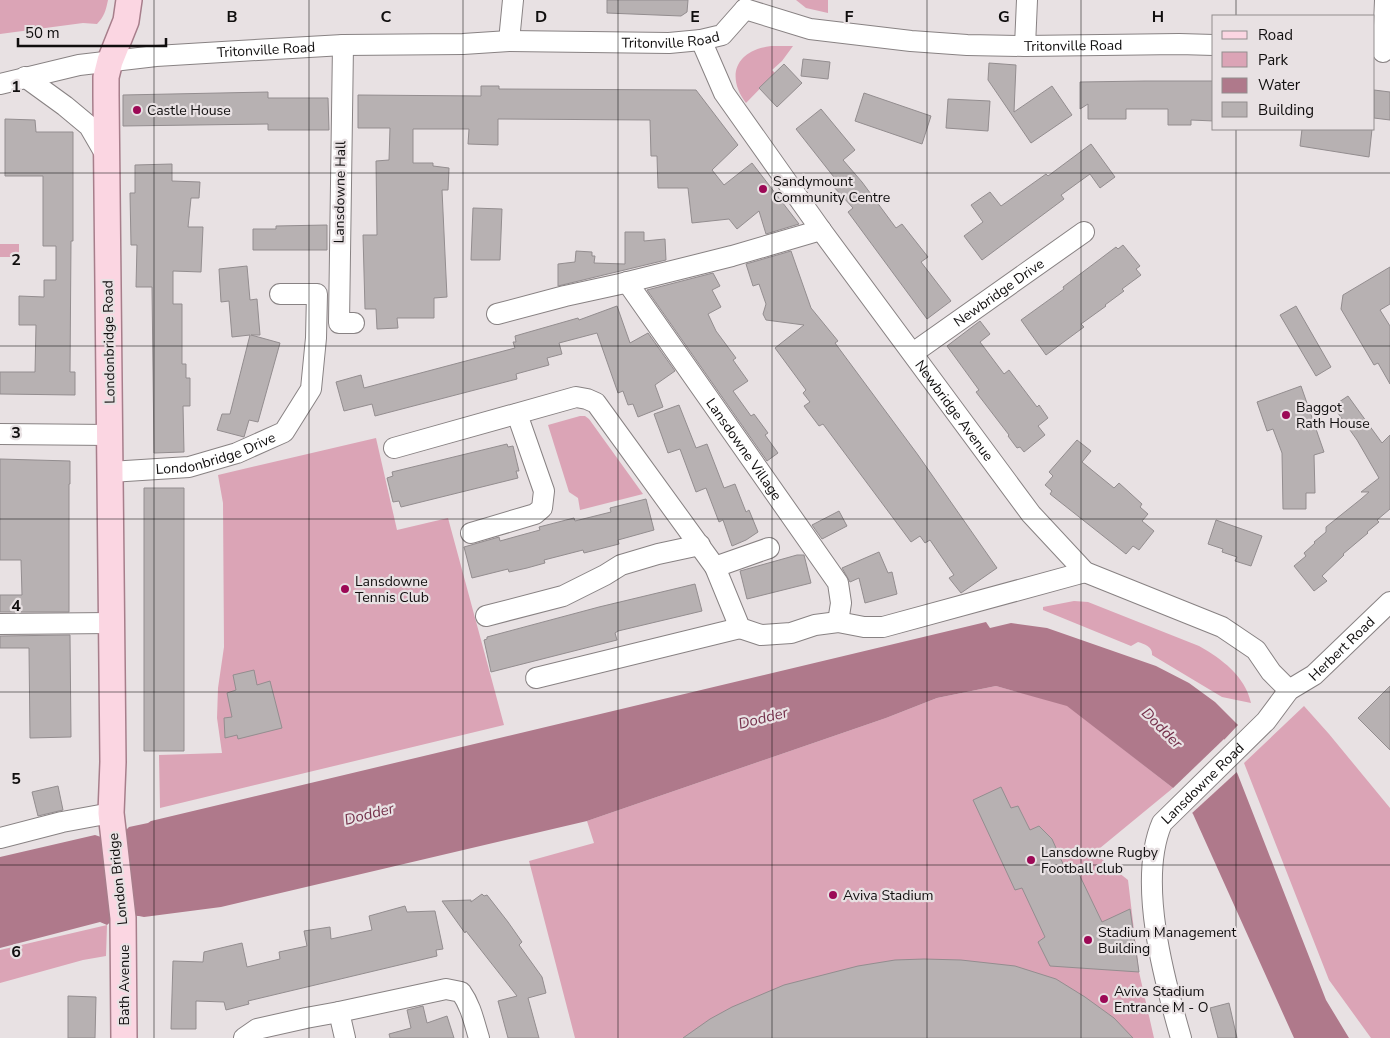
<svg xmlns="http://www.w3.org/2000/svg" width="1390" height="1038" font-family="'Nunito Sans',sans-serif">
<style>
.green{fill:#dba4b6}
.water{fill:#af798b}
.pier{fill:#e8e1e3}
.building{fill:#b7b1b2;stroke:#938d8f}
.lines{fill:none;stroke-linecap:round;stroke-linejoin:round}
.minor-casing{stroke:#888283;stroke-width:22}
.major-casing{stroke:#a77e8b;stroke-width:28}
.minor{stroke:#fff;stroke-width:20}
.major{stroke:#fbd6e2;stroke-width:25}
.grid{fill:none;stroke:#100e0e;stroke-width:1;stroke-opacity:0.55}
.poi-dot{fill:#9c0956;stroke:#e8e1e3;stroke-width:2}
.labels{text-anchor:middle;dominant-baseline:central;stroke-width:4.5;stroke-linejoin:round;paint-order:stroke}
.street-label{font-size:14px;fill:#100e0e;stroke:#e8e1e3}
.poi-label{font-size:14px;fill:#100e0e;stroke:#e8e1e3;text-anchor:start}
.water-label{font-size:15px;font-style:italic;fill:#742f4a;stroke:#e8e1e3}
.grid-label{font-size:16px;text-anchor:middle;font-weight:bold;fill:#100e0e;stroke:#e8e1e3;stroke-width:4.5;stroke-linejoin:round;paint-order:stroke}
</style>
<rect width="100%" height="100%" fill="#e8e1e3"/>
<path class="green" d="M0 0H108C106 10 104 17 97 24L83 23 0 34Z
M796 0H828V13L806 8Z
M771 46H793L782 61 772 70 775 73 746 103C725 75 737 50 771 46Z
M0 244H19V257H0Z
M580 416H585L589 419 643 494 580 510 578 498 569 492 548 425Z
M376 438 397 530 448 518 504 725 160 808 159 755 222 753 217 718 218 688 224 647 223 503 218 475Z
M1074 601 1088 602 1199 646C1222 659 1245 676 1251 703L1222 697 1152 655C1153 647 1145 644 1138 642L1131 646 1043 610V607Z
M996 686 1067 705 1173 788 1094 853 1128 880 1139 972 1154 1038H575L529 861 594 843 587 821 886 718 937 698Z
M1304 706 1329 734 1390 808V1038H1371L1329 980 1244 763Z
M107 925 106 956 83 960 0 983V950Z"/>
<path class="water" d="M986 622 990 628 1011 623 1047 628 1156 666 1189 683 1215 702 1238 725 1223 741 1238 775 1326 1000 1349 1038H1294L1193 814 1173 788 1067 706 996 686 937 698 886 718 587 821 221 907 144 917C131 914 116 917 107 925L100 922 0 948V857L95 835 101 837 124 832 129 827 148 823 151 821Z"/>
<path class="pier" d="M1224 739 1239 770 1191 814 1171 790Z"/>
<path class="building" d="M607 0H688L687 12 681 16 607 13Z
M803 59 830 62 828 79 801 76Z
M989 63 1016 65 1014 112 1052 86 1072 115 1031 143 988 80Z
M784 64 802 83 777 107 759 88Z
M1145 81H1214V121L1191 120V125H1168V109H1126V119H1088V104L1080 109V82Z
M481 86H499V89L696 90 738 145 712 170 724 185 752 163 799 224 766 234 759 211 737 229 729 219 692 223 688 188H658L657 156H651L650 120 498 119V145L468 144 469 129H413V163H433V166L449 168 448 190H442L447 297 434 298V318H397L398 328 377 329 376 309H365L363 235H377L376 161 389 160 390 128H358V95L481 96Z
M1374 90 1390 92V120L1374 118Z
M268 92V98H328L329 130H268V124L123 126V95Z
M864 93 931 116 922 144 855 121Z
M948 99 990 101 988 131 946 128Z
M821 109 855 150 843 160 862 182 896 228 902 224 928 257 921 262 951 301 927 319 848 212 853 208 832 185 837 181 796 129Z
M5 119 35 120 36 132H73V241H71L70 372H75V395L0 394V372H35L36 325H19V296L44 297V280H56V246H43V176H5Z
M1302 129H1372L1369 157 1300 146Z
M1091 144 1115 177 1100 188 1090 174 1061 195 1064 199 982 260 964 236 983 222 971 205 990 192 1001 206 1046 174 1048 176Z
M172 164V181L200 182 199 198H191L188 227H203L201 272 173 271V304H182V364H186V378H190V406H183L184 452 154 453 152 287H136L137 245H131L130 193H135V165Z
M473 208 502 209 500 260H471Z
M327 225V250H253V229H276V226Z
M625 232H644V241L665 239 666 260 558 286V264L575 262 576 251 592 252V256H595L594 263 625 264Z
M1123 245 1140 266 1136 269 1141 275 1122 289 1124 291 1105 305 1106 306 1081 324 1084 327 1046 355 1021 320 1064 289 1063 287 1116 247 1118 249Z
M791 251 811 308 838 341 835 343 918 455 997 568 961 593 949 578 954 575 930 540 925 543 920 536 911 542 823 424 819 426 804 406 810 402 803 393 806 390 775 348 804 325 766 320 763 314 766 304 759 284 753 286 746 264Z
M247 266 250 300 257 299 260 335H251L280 343 258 422 249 420 244 437 217 430 222 414H230L250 335 232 337 229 301 221 302 219 269Z
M1390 267V304L1380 310 1390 326V384L1378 363 1374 365 1341 309 1343 295Z
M713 273 720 286 712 290 721 307 708 314 716 331 736 358 733 360 748 381 733 391 751 416 754 414 768 433 765 435 778 453 767 461 647 290Z
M617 306 630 343 648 333 675 371 655 385 663 407 638 417 633 404 628 405 623 391 618 393 597 333 559 343 562 354 547 358 549 365 516 374 517 379 375 416 372 404 344 411 336 382 361 375 364 388 515 348 513 342H516L515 336 578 318 579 320Z
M1296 306 1331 367 1316 376 1280 315Z
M980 321 990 334 980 342 1004 374 1009 370 1037 407 1039 405 1048 418 1038 426 1045 435 1024 452 1020 447 1017 448 1008 436 1009 435 976 392 979 390 947 346Z
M1301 386 1324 452 1314 455 1315 493H1306V509H1283L1282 453 1273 429 1267 431 1257 402Z
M1348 396 1382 443 1390 435V509L1377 520 1379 522 1367 532 1368 533 1343 554 1344 555 1322 576 1327 581 1314 591 1294 566 1306 556 1304 553 1315 543 1314 542 1326 532V527L1361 499 1369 492H1361L1379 478 1357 440 1333 406Z
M679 405 696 448 707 444 724 488 735 484 746 512 749 510 758 532 746 540 732 546 723 520 719 522 706 488 696 492 680 449 668 453 654 414Z
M1077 440 1091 451 1082 462 1114 488 1119 483 1142 504 1140 507 1148 514 1142 521 1154 531 1139 550 1133 546 1126 554 1050 494 1052 491 1045 485 1053 476 1049 472Z
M507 444 508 447 513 446 519 471H516L518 478 401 507 399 501 393 502 387 478 393 476 392 472Z
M0 459 70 461V484H69V612H0V595H22L21 560H0Z
M144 488H184V751H144Z
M646 499 654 530 618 540 619 544 584 553 583 550 544 560 545 563 527 568 509 572 508 569 472 578 464 547 499 537 500 541 518 536 540 530 539 527 574 518 575 521 611 512 610 508Z
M839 511 847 526 822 539 812 525Z
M1216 520 1262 536 1251 566 1235 561 1237 557 1222 552 1223 549 1208 544Z
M879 552 888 573 892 572 897 594 865 603 859 578 850 582 842 568Z
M797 555H804L811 583 747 599 740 571Z
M695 584 702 611 618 631 615 633 617 640 491 672 484 640 487 639V637L599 607Z
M70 635 71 737 30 738 29 648H0V636Z
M254 670 257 685 270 681 282 728 238 739 237 735 225 738 224 718 232 717 227 693 236 690 233 675Z
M1390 686V750L1358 718Z
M58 786 63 810 38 816 32 792Z
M1001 787 1011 808 1018 806 1030 830 1039 826 1052 839 1064 866 1067 865 1073 875 1078 872 1102 922 1130 909 1139 972 1050 966 1038 942 1045 937 1022 888 1015 890 973 800Z
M482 894 484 896 487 895 508 922 522 942 519 945 542 977 546 993 528 998 539 1038H508L498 1001 517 996 466 931 465 933 442 901 471 900V902Z
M405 906 407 912 435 911 443 949 436 950 437 956 248 1001 249 1004 226 1010 224 1002 196 1001V1029H171L173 961 203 962 204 952 242 943 247 967 280 959 279 952 307 946 304 931 330 927 331 939 372 930 369 916Z
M924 959 961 960 1015 966 1056 979 1085 997 1114 1018 1133 1038H683L710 1019 732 1007 784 985 858 966 895 960Z
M68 996 96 997 95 1038H68Z
M1229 1003 1237 1038H1218L1210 1008Z
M423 1006 427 1023 447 1016 454 1038H390L389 1034 411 1028 407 1010Z"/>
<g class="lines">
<defs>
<g id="minor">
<path id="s1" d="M745 9 810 29 911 41 967 45 1025 46 1179 44 1214 45"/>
<path id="s2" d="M701 40 724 93 821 230 1031 514 1085 572 1222 627 1256 650 1271 672 1289 690"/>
<path d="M509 41 513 0"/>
<path d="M343 45 339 323H354"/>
<path d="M1025 46 1027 0"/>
<path d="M1383 52 1385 0"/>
<path d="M25 77 65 106 89 126 107 157"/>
<path id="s3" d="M0 84 79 65 156 56 239 51 343 45 463 44 509 41 669 43 701 40 722 35 745 9"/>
<path id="s4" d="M627 282 838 583 841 603 838 622"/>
<path d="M497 314 565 296 620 284 732 256 821 230"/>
<path id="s5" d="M913 353 1084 232"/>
<path d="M0 434 110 435"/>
<path d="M394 448 576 397 587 399 596 403 715 567 740 628 761 635 791 633 815 625 838 622 864 627H883L1085 572"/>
<path id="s6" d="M110 472 189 467 237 453 284 432 311 389 316 338 317 294H280"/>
<path d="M471 533 535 514 542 508 544 491 517 414"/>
<path d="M715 567 769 548"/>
<path d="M486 616 563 596 605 575 621 565 658 554 700 545"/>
<path d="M0 624 112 623"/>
<path d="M536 678 740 628"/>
<path d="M0 838 62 822 111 813"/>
<path d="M339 1012 446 989 461 992C471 1006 474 1022 479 1038"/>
<path d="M244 1038 257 1029 306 1018 339 1012 345 1038"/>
<path id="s7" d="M1181 1038C1164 979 1137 881 1162 823L1266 721 1289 690 1314 675 1390 602"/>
</g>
<path id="major" d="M124 1038 123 918 111 813 113 762 106 96V77L110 61 126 21 129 0"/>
</defs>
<use href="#minor" class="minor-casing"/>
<use href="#major" class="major-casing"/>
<use href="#minor" class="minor"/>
<use href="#major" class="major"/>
</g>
<path class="grid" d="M154 0V1038M309 0V1038M463 0V1038M618 0V1038M772 0V1038M927 0V1038M1081 0V1038M1236 0V16M1236 129V1038M0 173H1390M0 346H1390M0 519H1390M0 692H1390M0 865H1390"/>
<g class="poi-dot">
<circle cx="137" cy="110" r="5"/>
<circle cx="763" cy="189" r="5"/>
<circle cx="1286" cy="415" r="5"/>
<circle cx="345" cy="589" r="5"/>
<circle cx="1031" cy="860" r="5"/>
<circle cx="833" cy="895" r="5"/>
<circle cx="1088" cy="940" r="5"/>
<circle cx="1104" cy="999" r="5"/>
</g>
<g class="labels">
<g class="street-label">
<text stroke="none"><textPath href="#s3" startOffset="674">Tritonville Road</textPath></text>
<text stroke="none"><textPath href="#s1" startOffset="332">Tritonville Road</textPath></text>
<text stroke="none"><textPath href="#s3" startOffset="269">Tritonville Road</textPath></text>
<text transform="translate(340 192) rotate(-89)">Lansdowne Hall</text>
<text stroke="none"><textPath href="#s5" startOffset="105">Newbridge Drive</textPath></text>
<text transform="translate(109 342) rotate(-91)">Londonbridge Road</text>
<text stroke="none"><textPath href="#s2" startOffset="450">Newbridge Avenue</textPath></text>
<text stroke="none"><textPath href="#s4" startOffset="204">Lansdowne Village</textPath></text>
<text stroke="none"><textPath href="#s6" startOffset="108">Londonbridge Drive</textPath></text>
<text stroke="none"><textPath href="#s7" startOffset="471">Herbert Road</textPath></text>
<text stroke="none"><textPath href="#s7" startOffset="276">Lansdowne Road</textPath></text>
<text transform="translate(118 879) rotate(-96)">London Bridge</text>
<text transform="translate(124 985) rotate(-90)">Bath Avenue</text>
</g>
<g class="poi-label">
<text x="147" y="110">Castle House</text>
<text x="773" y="181">Sandymount<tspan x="773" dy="16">Community Centre</tspan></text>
<text x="1296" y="407">Baggot<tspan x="1296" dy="16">Rath House</tspan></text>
<text x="355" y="581">Lansdowne<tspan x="355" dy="16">Tennis Club</tspan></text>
<text x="1041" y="852">Lansdowne Rugby<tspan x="1041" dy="16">Football club</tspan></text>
<text x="843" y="895">Aviva Stadium</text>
<text x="1098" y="932">Stadium Management<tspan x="1098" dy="16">Building</tspan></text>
<text x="1114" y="991">Aviva Stadium<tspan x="1114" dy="16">Entrance M - O</tspan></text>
</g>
<g class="water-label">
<text transform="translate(763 718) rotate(-14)">Dodder</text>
<text transform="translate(1162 728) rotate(45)">Dodder</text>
<text transform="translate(369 814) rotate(-14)">Dodder</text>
</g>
</g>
<g class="grid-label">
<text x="232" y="22">B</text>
<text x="386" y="22">C</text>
<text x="541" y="22">D</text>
<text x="695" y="22">E</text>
<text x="849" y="22">F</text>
<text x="1004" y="22">G</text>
<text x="1158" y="22">H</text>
<text x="16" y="92">1</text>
<text x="16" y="265">2</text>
<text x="16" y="438">3</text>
<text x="16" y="611">4</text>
<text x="16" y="784">5</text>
<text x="16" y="957">6</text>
</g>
<rect x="1212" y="15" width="162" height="115" fill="#e8e1e3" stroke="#928d8e"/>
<rect x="1222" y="31" width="25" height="8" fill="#fbd6e2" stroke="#928d8e"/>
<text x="1258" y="40" font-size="15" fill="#100e0e">Road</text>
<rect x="1222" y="52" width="25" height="15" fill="#dba4b6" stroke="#928d8e"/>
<text x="1258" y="65" font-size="15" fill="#100e0e">Park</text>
<rect x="1222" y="78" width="25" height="15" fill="#af798b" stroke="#928d8e"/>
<text x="1258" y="90" font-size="15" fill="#100e0e">Water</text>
<rect x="1222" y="102" width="25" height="15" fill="#b7b1b2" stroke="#928d8e"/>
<text x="1258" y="115" font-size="15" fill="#100e0e">Building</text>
<path d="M18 38v8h148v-8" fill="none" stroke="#100e0e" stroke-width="2.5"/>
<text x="25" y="38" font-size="15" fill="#100e0e" stroke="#e8e1e3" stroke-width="4" paint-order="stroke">50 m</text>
</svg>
